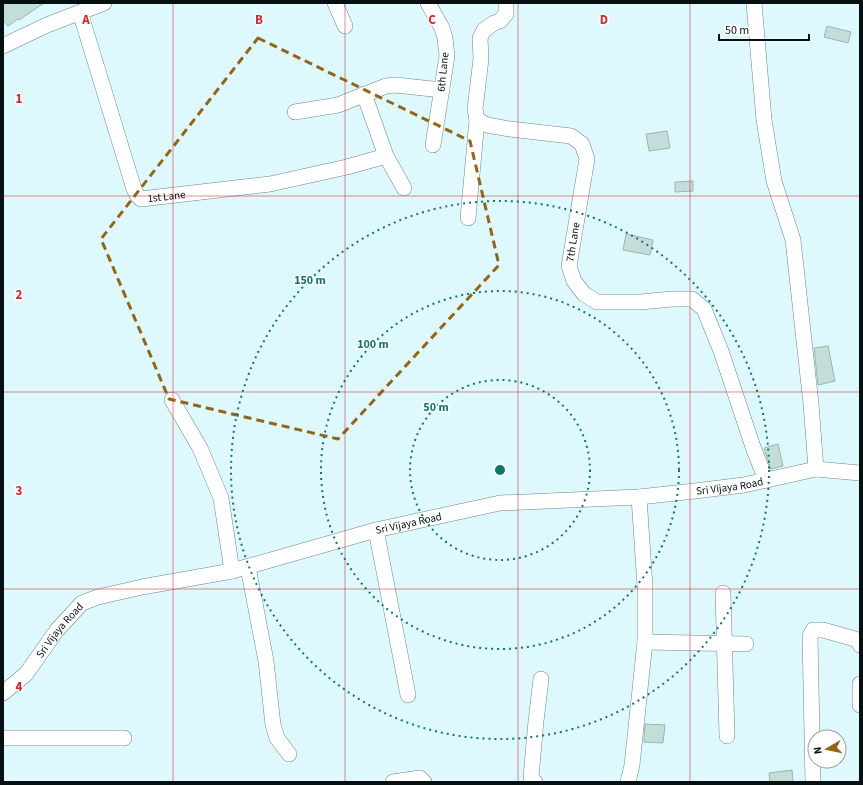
<svg xmlns="http://www.w3.org/2000/svg" width="863" height="785" font-family="'Source Sans 3',sans-serif">
<style>
.building{fill:#c3ded9;stroke:#9bb5b0}
.lines{fill:none;stroke-linecap:round;stroke-linejoin:round}
.minor-casing{stroke:#6d858a;stroke-width:16}
.minor{stroke:#fff;stroke-width:15}
.marked{fill:none;stroke:#956516;stroke-width:3;stroke-dasharray:8 5;stroke-linejoin:round}
.grid{fill:none;stroke:#d62828;stroke-width:1;stroke-opacity:0.55}
.ring{fill:none;stroke:#0f766e;stroke-width:2;stroke-dasharray:2 4}
.labels{text-anchor:middle;dominant-baseline:central;stroke-width:3;stroke-linejoin:round;paint-order:stroke}
.street-label{font-size:11px;fill:#071011;stroke:#fff}
.grid-label{font-size:13px;text-anchor:middle;font-weight:bold;fill:#d62828;stroke:#fff;stroke-width:3;stroke-linejoin:round;paint-order:stroke}
.centre{fill:#0f766e;stroke:#fff;stroke-width:2}
.ring-label{font-size:12px;text-anchor:middle;font-weight:bold;fill:#0f766e;stroke:#fff;stroke-width:3;stroke-linejoin:round;paint-order:stroke}
</style>
<rect width="100%" height="100%" fill="#def9fe"/>
<path class="building" d="M3 3H44L19 20 18 19 8 26 3 20Z
M827 26 851 32 848 43 824 37Z
M667 131 670 148 649 151 646 134Z
M693 181V191L675 192V182Z
M626 234 653 240 650 255 623 250Z
M828 346 835 381 818 385 814 348Z
M778 444 783 466 771 469 764 448Z
M645 724 665 725 663 743 644 742Z
M792 770 793 782H770L769 773Z"/>
<g class="lines">
<defs>
<g id="minor">
<path d="M335 3 345 26"/>
<path d="M428 3 442 28 445 38 447 56 433 145"/>
<path d="M506 3V14L500 21 494 23 484 30 480 38 481 59 475 109 477 120 487 125 510 129 571 136 582 144 587 159 569 266 574 281 584 294 597 302H641L672 299H692L704 309 721 351 753 447 766 480"/>
<path d="M754 3 764 120 774 181 793 240 811 404 816 469"/>
<path id="s1" d="M80 12 134 189 137 195 141 199 270 184 347 167 386 156"/>
<path d="M3 46 47 25 104 3"/>
<path d="M364 94 386 156 404 188"/>
<path d="M295 112 338 105 386 86 395 85 442 90"/>
<path d="M468 218 477 120"/>
<path d="M172 400 200 448 221 498 232 571"/>
<path d="M376 530 408 695"/>
<path d="M248 567 266 661 273 725 277 738 289 754"/>
<path d="M723 593 727 736"/>
<path d="M645 642 746 644"/>
<path id="s2" d="M3 693 26 674 57 630 82 603 98 597 142 587 232 571 376 530 500 503 639 497 695 491 744 485 816 469 860 473"/>
<path d="M860 705V684"/>
<path d="M3 738H124"/>
<path d="M393 782 420 778 424 782"/>
<path d="M535 782 533 780 531 777 536 721 541 679"/>
<path d="M628 782 632 765 645 642V586L639 497"/>
<path d="M813 782 810 636 813 630H823L855 639 859 642 860 645"/>
</g>
</defs>
<use href="#minor" class="minor-casing"/>
<use href="#minor" class="minor"/>
</g>
<path class="marked" d="M258 38 470 141 499 265 338 439 169 399 101 239Z"/>
<path class="grid" d="M173 3V782M345 3V782M518 3V782M690 3V782M3 196H860M3 392H860M3 589H860"/>
<g class="ring">
<circle cx="500" cy="470" r="90"/>
<circle cx="500" cy="470" r="179"/>
<circle cx="500" cy="470" r="269"/>
</g>
<g class="labels">
<g class="street-label">
<text transform="translate(443 72) rotate(-84)">6th Lane</text>
<text stroke="none"><textPath href="#s1" startOffset="223">1st Lane</textPath></text>
<text transform="translate(573 242) rotate(-81)">7th Lane</text>
<text stroke="none"><textPath href="#s2" startOffset="781">Sri Vijaya Road</textPath></text>
<text stroke="none"><textPath href="#s2" startOffset="457">Sri Vijaya Road</textPath></text>
<text stroke="none"><textPath href="#s2" startOffset="85">Sri Vijaya Road</textPath></text>
</g>
</g>
<g class="grid-label">
<text x="86" y="24">A</text>
<text x="259" y="24">B</text>
<text x="432" y="24">C</text>
<text x="604" y="24">D</text>
<text x="19" y="103">1</text>
<text x="19" y="299">2</text>
<text x="19" y="495">3</text>
<text x="19" y="691">4</text>
</g>
<circle cx="500" cy="470" r="6" class="centre"/>
<g class="ring-label">
<text x="310" y="284">150 m</text>
<text x="373" y="348">100 m</text>
<text x="436" y="411">50 m</text>
</g>
<rect width="863" height="785" fill="none" stroke="#071011" stroke-width="8"/>
<g transform="translate(827 749) rotate(261)"><circle r="19" fill="#ffffff" stroke="#9c9fa0"/>
<path d="M0-3L7 15L0 10L-7 15Z" fill="#956516"/>
<text y="-6" font-size="11" font-weight="bold" text-anchor="middle" fill="#071011">N</text>
</g>
<path d="M719 34v6h90v-6" fill="none" stroke="#071011" stroke-width="2"/>
<text x="725" y="34" font-size="12" fill="#071011" stroke="#ffffff" stroke-width="3" paint-order="stroke">50 m</text>
</svg>
